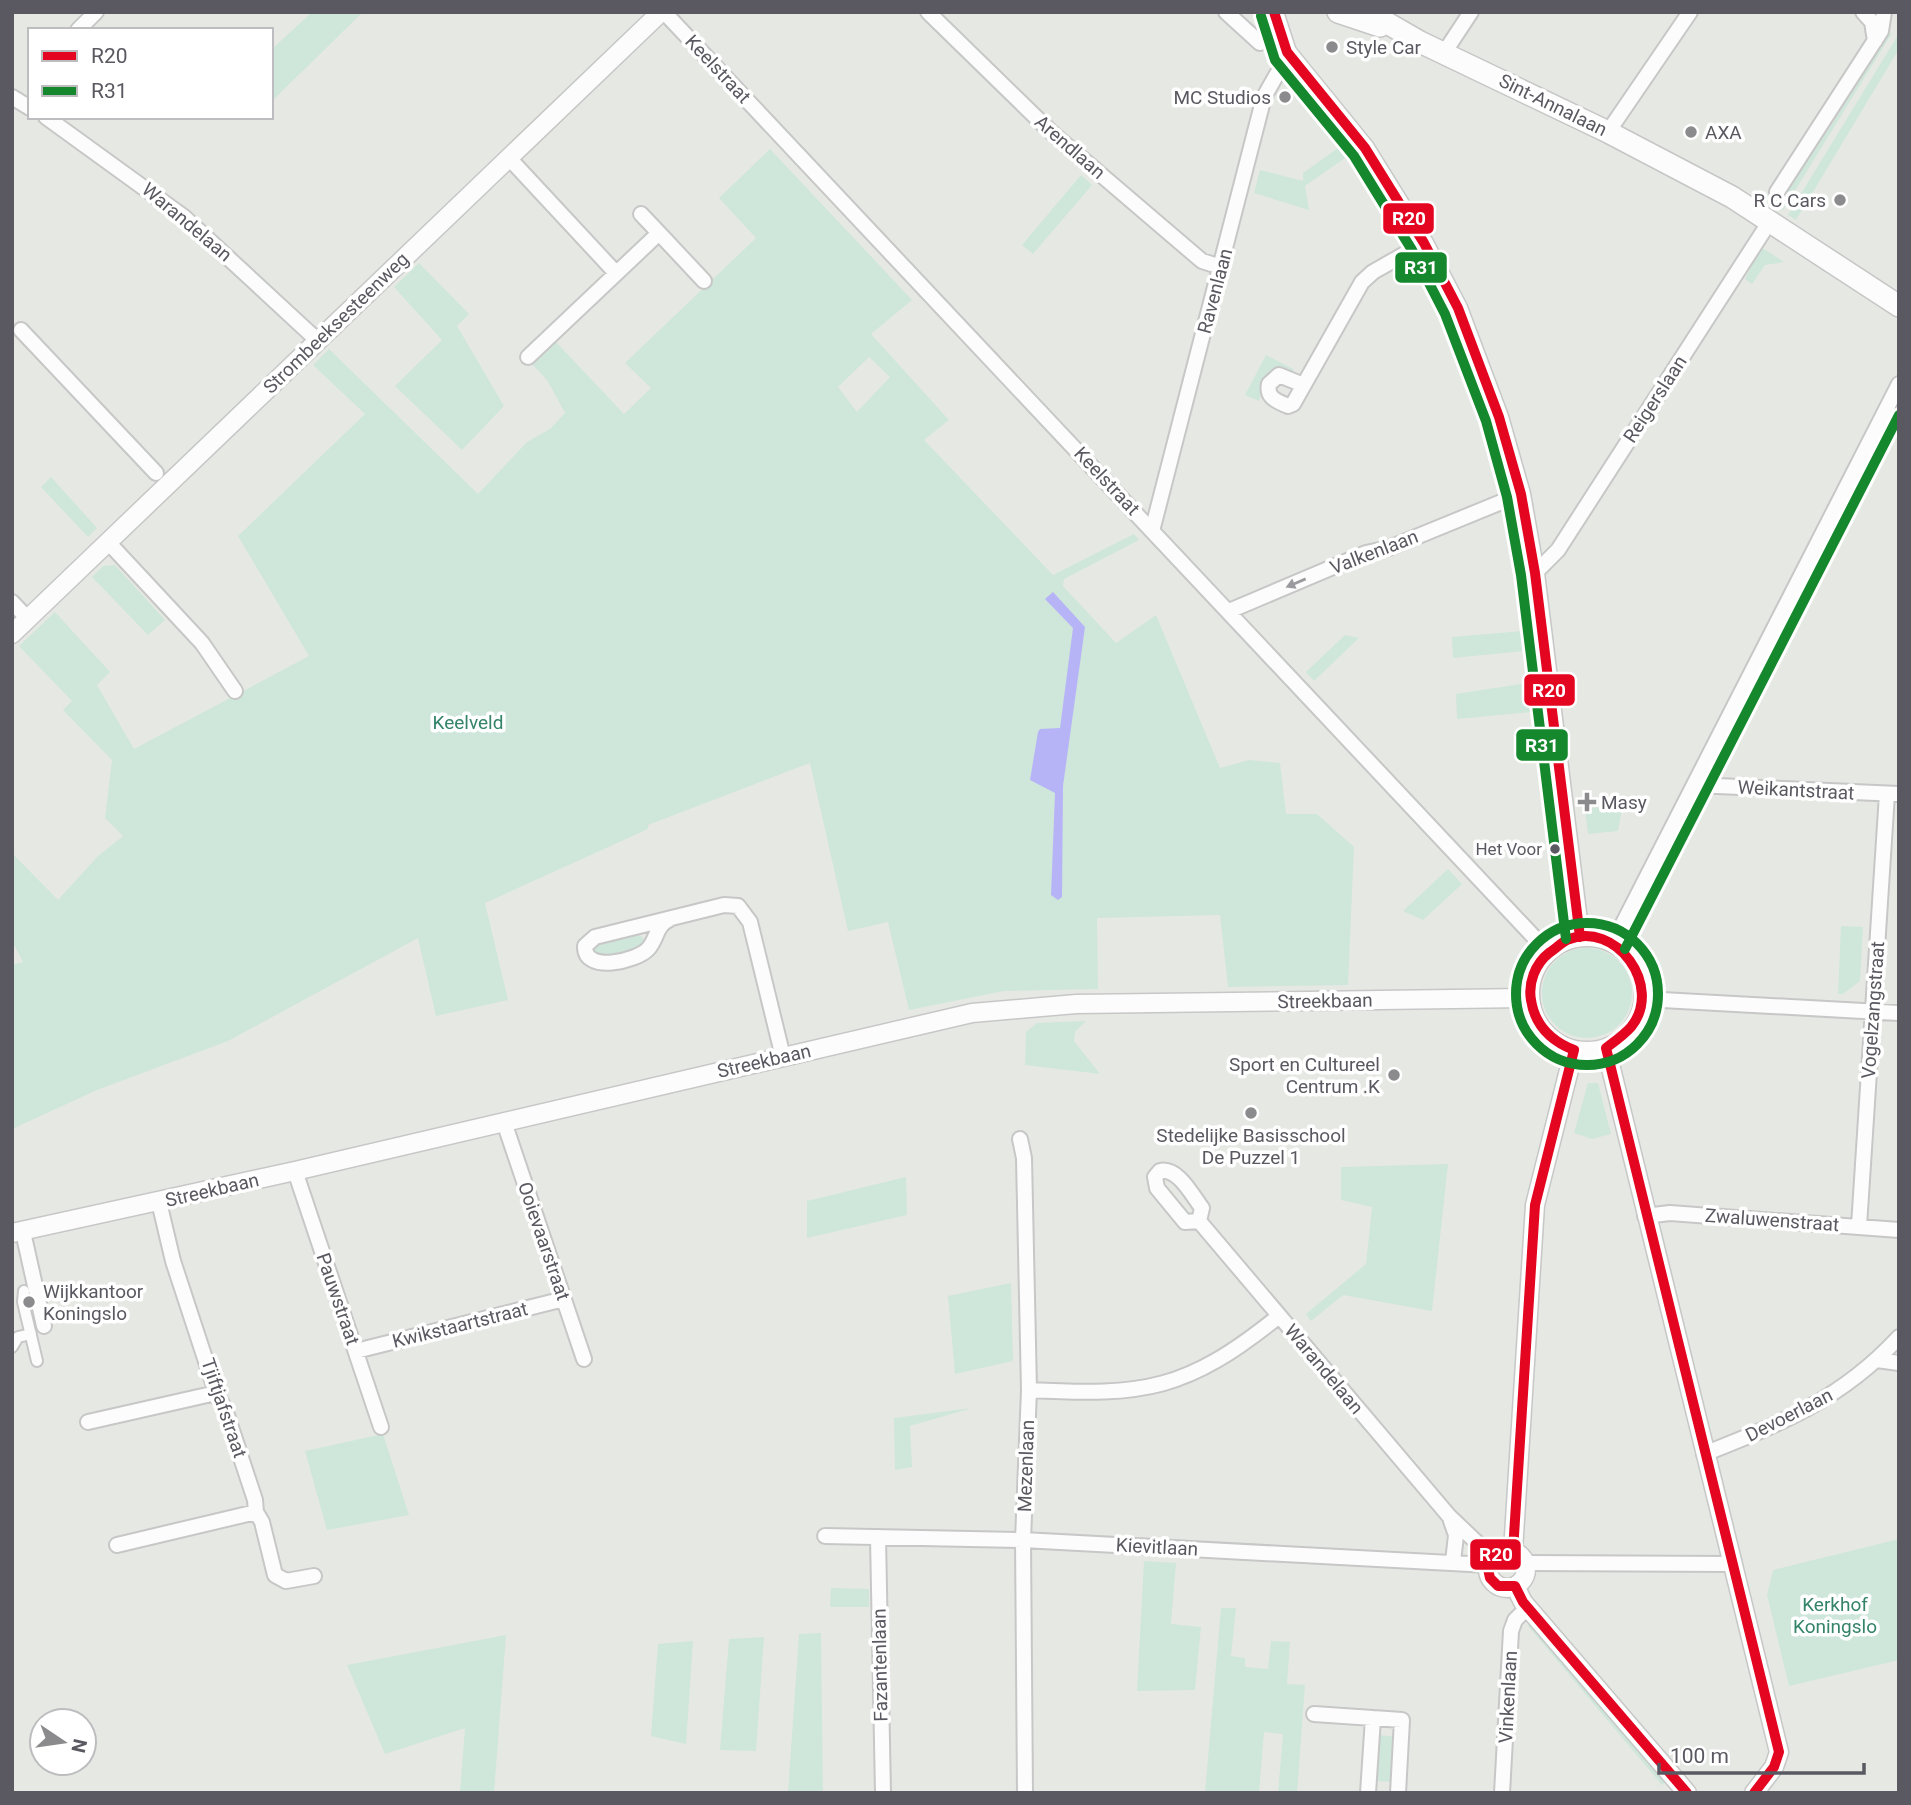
<svg xmlns="http://www.w3.org/2000/svg" width="1911" height="1805" font-family="Roboto,sans-serif">
<style>
.green{fill:#cfe6db;fill-rule:evenodd}
.water{fill:#b6b4f7}
.lines{fill:none;stroke-linecap:round;stroke-linejoin:round}
.pedestrian-casing{stroke:#c7c7c7;stroke-width:14}
.minor-casing{stroke:#c7c7c7;stroke-width:18}
.tertiary-casing{stroke:#c7c7c7;stroke-width:21}
.secondary-casing{stroke:#c6c6c6;stroke-width:24}
.pedestrian{stroke:#fbfcfb;stroke-width:10}
.minor{stroke:#fbfcfb;stroke-width:14}
.tertiary{stroke:#fbfcfb;stroke-width:18}
.secondary{stroke:#fbfcfb;stroke-width:21}
.bus-1-casing{stroke:#fff;stroke-width:16}
.bus-2-casing{stroke:#fff;stroke-width:16}
.bus-1{stroke:#e40521;stroke-width:10}
.bus-2{stroke:#15882e;stroke-width:10}
.oneway{fill:#9a9a9f}
.poi-dot{fill:#8b8b8e;stroke:#fff;stroke-width:2.5}
.bus-dot{fill:#5a5961;stroke:#fff;stroke-width:2.5}
.labels{text-anchor:middle;dominant-baseline:central;stroke-width:7;stroke-linejoin:round;paint-order:stroke}
.bus-label{font-size:17px;fill:#5a5961;stroke:#fff;text-anchor:end}
.poi-label{font-size:19px;fill:#5a5961;stroke:#fff;text-anchor:start}
.street-label{font-size:19px;fill:#5a5961;stroke:#fff}
.park-label{font-size:19px;fill:#348469;stroke:#fff}
.line-badge{stroke:#fff;stroke-width:2.5}
.badge-label{font-size:19px;text-anchor:middle;font-weight:bold;fill:#fff}
</style>
<rect width="100%" height="100%" fill="#e6e9e3"/>
<path class="green" d="M312 12H363L271 102V50Z
M1892 33 1783 210 1764 200 1770 191 1781 197 1830 127 1886 35Z
M1898 35 1899 49 1796 220 1788 215Z
M1338 148 1345 158 1305 186 1309 210 1254 193 1260 170 1303 181V173Z
M770 149 912 300 871 334 949 420 924 440 1053 575 1134 534 1139 540 1064 579 1063 586 1116 643 1156 615 1220 768 1249 760 1280 763 1286 814H1317L1354 847 1348 985 1228 987 1220 915 1097 918 1098 989 1004 991 909 1010 888 922 848 931 810 763 648 825V829L485 903 508 1000 436 1016 418 938 228 1041 97 1090 12 1129V965L23 962 12 941V853L58 900 98 856 123 836 105 818 112 760 63 710 72 701 19 646 55 612 110 672 97 685 134 749 309 656 238 536 365 414 313 365 329 349 478 494 527 442 550 429 565 413 547 380 532 364 556 342 624 414 651 388 625 363 756 238 719 198ZM869 357 890 377 857 412 838 387Z
M1081 175 1092 185 1033 254 1022 245Z
M1761 247 1784 262 1765 265 1752 284 1745 279Z
M419 263 469 314 457 326 504 406 462 450 395 386 442 340 394 287Z
M1266 355 1293 369 1294 375 1277 370 1267 374 1259 401 1245 395Z
M51 477 97 528 88 537 41 487Z
M115 565 165 620 148 635 92 577 103 566Z
M1522 631 1524 651 1453 658 1452 637Z
M1345 635 1359 638 1314 681 1306 672Z
M1528 683 1532 712 1457 719 1456 694Z
M1623 804 1618 831 1588 834 1585 809Z
M1448 869 1462 884 1423 920 1403 911Z
M1841 926 1863 927 1860 981 1843 994H1838Z
M637 933 644 939 640 949 601 958 592 952 593 944Z
M1542 993a45 45 0 1 1 90 0a45 45 0 1 1-90 0Z
M1086 1021 1075 1032 1074 1041 1100 1074 1025 1065 1026 1032 1037 1023Z
M1588 1083H1598L1611 1134 1592 1139 1574 1133Z
M1448 1164 1432 1311 1343 1295 1311 1321 1306 1314 1366 1264 1372 1207 1341 1200V1167Z
M906 1177 907 1215 807 1238V1201Z
M1011 1283 1013 1361 955 1374 948 1296Z
M972 1408 910 1426 912 1467 895 1470 894 1418Z
M383 1434 409 1515 327 1530 305 1451Z
M1899 1539V1660L1789 1686 1767 1595 1773 1570Z
M1144 1561 1176 1563 1171 1624 1201 1627 1195 1690 1137 1691Z
M831 1588 869 1589V1607H830Z
M1221 1608H1236L1231 1656 1245 1658V1667L1268 1669 1271 1641 1290 1642 1287 1684 1305 1685 1297 1793H1278L1283 1734 1264 1732 1259 1793H1205Z
M1532 1623 1666 1782 1662 1785 1528 1626Z
M821 1633 823 1793H788L799 1634Z
M506 1635 494 1793H460L465 1728 385 1754 347 1665Z
M764 1637 756 1751 720 1750 729 1639Z
M693 1641 686 1744 651 1736 658 1644Z
M1379 1735 1397 1737 1394 1782 1376 1781Z"/>
<path class="water" d="M1053 592 1085 627 1063 786 1062 897 1058 900 1051 895 1055 793 1030 780 1038 732 1040 729 1060 728 1073 628 1045 599Z"/>
<g class="lines">
<defs>
<path id="pedestrian" d="M24 1291 23 1302 37 1361
M12 1347 18 1337 31 1334"/>
<path id="minor" d="M664 12 1548 952
M928 12 1051 132 1202 261 1221 267
M1226 12 1260 43
M1863 12 1872 22 1875 41
M78 30 96 12
M1444 53 1471 12
M12 97 30 108
M46 117 184 217 317 340
M1608 132 1690 12
M509 158 615 272
M1777 192 1881 31 1884 12
M641 214 659 233
M21 330 156 473
M528 357 659 233 704 281
M1305 383 1301 384 1279 375 1269 384C1266 398 1277 401 1288 406L1293 404 1362 282 1373 272 1424 243
M1152 531 1264 97 1277 74 1292 59
M108 542 202 643 235 691
M1535 573 1558 550 1770 221
M12 602 28 619
M1229 611 1366 553 1389 548 1521 494
M1694 785 1899 794
M670 919C655 926 658 938 648 949 637 961 584 974 585 946L595 937 724 905 738 906 750 922 783 1057
M1613 943 1899 384
M1644 999 1899 1013
M504 1122 584 1359
M1020 1139 1024 1158 1029 1390 1023 1540 1025 1793
M295 1171 381 1427
M159 1202 173 1261 217 1395 225 1409 255 1500 256 1512 262 1522 275 1575 286 1581 314 1576
M1645 1216 1670 1213 1899 1230
M1199 1221 1185 1222 1157 1188 1155 1177 1160 1171C1178 1167 1192 1195 1202 1208L1199 1221 1449 1516 1492 1557
M1859 1226 1887 794
M23 1232 44 1326
M356 1351 564 1299
M1877 1360 1899 1363
M1029 1390C1145 1396 1186 1391 1279 1316
M88 1422 216 1393
M1704 1454C1780 1424 1842 1399 1899 1337
M1451 1521 1456 1535 1453 1562
M825 1536 1023 1540 1488 1565
M878 1537 883 1793
M117 1545 256 1512
M1525 1563 1732 1564
M1314 1714 1402 1720 1398 1793
M1368 1793 1373 1718
M1502 1793 1511 1631 1515 1620 1528 1607"/>
<path id="tertiary" d="M1274 12 1287 52 1365 148 1424 243 1458 308 1499 417 1521 494 1535 573 1580 937
M12 634 661 12
M1530 994a57 57 0 1 1 114 0a57 57 0 1 1-114 0Z
M1606 1048 1779 1752 1774 1767 1754 1793
M12 1233 295 1171 972 1013 1076 1004 1530 998
M1488 1569a19 19 0 1 1 38 0a19 19 0 1 1-38 0Z
M1513 1551 1535 1205 1574 1050
M1515 1586 1523 1602 1687 1793"/>
<path id="secondary" d="M1338 12 1380 26
M1368 12 1420 42 1608 132 1732 197 1899 306"/>
</defs>
<use href="#pedestrian" class="pedestrian-casing"/>
<use href="#minor" class="minor-casing"/>
<use href="#tertiary" class="tertiary-casing"/>
<use href="#secondary" class="secondary-casing"/>
<use href="#pedestrian" class="pedestrian"/>
<use href="#minor" class="minor"/>
<use href="#tertiary" class="tertiary"/>
<use href="#secondary" class="secondary"/>
<defs>
<path id="bus-1" d="M1274 12 1287 52 1365 148 1424 243 1458 308 1499 417 1521 494 1535 573 1580 937
M1687 1793 1523 1602 1515 1586H1498L1490 1578 1488 1569 1496 1554 1513 1551 1535 1205 1574 1050C1551 1041 1535 1026 1531 1000 1528 983 1535 964 1549 953 1555 949 1561 943 1567 940 1616 919 1664 987 1631 1027 1624 1035 1614 1042 1606 1048L1779 1752 1774 1767 1754 1793"/>
<path id="bus-2" d="M1261 16 1275 60 1354 156 1412 250 1445 314 1486 421 1507 497 1521 575 1566 939
M1516 994a71 71 0 1 1 142 0a71 71 0 1 1-142 0Z
M1625 949 1899 415"/>
</defs>
<use href="#bus-1" class="bus-1-casing"/>
<use href="#bus-2" class="bus-2-casing"/>
<use href="#bus-1" class="bus-1"/>
<use href="#bus-2" class="bus-2"/>
</g>
<defs><path id="oneway-solid" d="M-6-.8H1V-3.2L6.5 0L1 3.2V.8H-6Z" transform="scale(1.75)"/></defs>
<use class="oneway" href="#oneway-solid" transform="translate(1296 583) rotate(157)"/>
<g class="poi-dot">
<circle cx="1332" cy="47" r="7"/>
<circle cx="1285" cy="97" r="7"/>
<circle cx="1691" cy="132" r="7"/>
<circle cx="1840" cy="200" r="7"/>
<path d="M1583.5 791.5h7v7h7v7h-7v7h-7v-7h-7v-7h7z"/>
<circle cx="1394" cy="1075" r="7"/>
<circle cx="1251" cy="1113" r="7"/>
<circle cx="29" cy="1302" r="7"/>
</g>
<circle class="bus-dot" cx="1555" cy="849" r="6"/>
<g class="labels">
<g class="bus-label">
<text x="1542" y="849">Het Voor</text>
</g>
<g class="poi-label">
<text x="1346" y="47">Style Car</text>
<text x="1271" y="97" text-anchor="end">MC Studios</text>
<text x="1705" y="132">AXA</text>
<text x="1826" y="200" text-anchor="end">R C Cars</text>
<text x="1601" y="802">Masy</text>
<text x="1380" y="1064" text-anchor="end">Sport en Cultureel<tspan x="1380" dy="22">Centrum .K</tspan></text>
<text x="1251" y="1135" text-anchor="middle">Stedelijke Basisschool<tspan x="1251" dy="22">De Puzzel 1</tspan></text>
<text x="43" y="1291">Wijkkantoor<tspan x="43" dy="22">Koningslo</tspan></text>
</g>
<g class="street-label">
<text transform="translate(718 69) rotate(47)">Keelstraat</text>
<text transform="translate(1553 105) rotate(26)">Sint-Annalaan</text>
<text transform="translate(1070 147) rotate(41)">Arendlaan</text>
<text transform="translate(187 222) rotate(40)">Warandelaan</text>
<text transform="translate(1215 291) rotate(-75)">Ravenlaan</text>
<text transform="translate(336 323) rotate(-44)">Strombeeksesteenweg</text>
<text transform="translate(1655 399) rotate(-57)">Reigerslaan</text>
<text transform="translate(1107 481) rotate(47)">Keelstraat</text>
<text transform="translate(1374 552) rotate(-21)">Valkenlaan</text>
<text transform="translate(1796 790) rotate(3)">Weikantstraat</text>
<text transform="translate(1325 1001) rotate(-1)">Streekbaan</text>
<text transform="translate(1873 1010) rotate(-86)">Vogelzangstraat</text>
<text transform="translate(764 1061) rotate(-13)">Streekbaan</text>
<text transform="translate(212 1190) rotate(-13)">Streekbaan</text>
<text transform="translate(1772 1220) rotate(4)">Zwaluwenstraat</text>
<text transform="translate(544 1241) rotate(71)">Ooievaarstraat</text>
<text transform="translate(338 1299) rotate(71)">Pauwstraat</text>
<text transform="translate(460 1325) rotate(-14)">Kwikstaartstraat</text>
<text transform="translate(1324 1369) rotate(50)">Warandelaan</text>
<text transform="translate(224 1408) rotate(71)">Tjiftjafstraat</text>
<text transform="translate(1789 1415) rotate(-27)">Devoerlaan</text>
<text transform="translate(1026 1466) rotate(-88)">Mezenlaan</text>
<text transform="translate(1157 1547) rotate(3)">Kievitlaan</text>
<text transform="translate(880 1665) rotate(-91)">Fazantenlaan</text>
<text transform="translate(1508 1697) rotate(-87)">Vinkenlaan</text>
</g>
<g class="park-label">
<text x="468" y="722">Keelveld</text>
<text x="1835" y="1604">Kerkhof<tspan x="1835" dy="22">Koningslo</tspan></text>
</g>
</g>
<g class="line-badge">
<rect x="1382" y="202" width="53" height="33" rx="7" fill="#e40521"/>
<rect x="1394" y="251" width="54" height="33" rx="7" fill="#15882e"/>
<rect x="1523" y="673" width="53" height="34" rx="7" fill="#e40521"/>
<rect x="1515" y="728" width="54" height="34" rx="7" fill="#15882e"/>
<rect x="1469" y="1538" width="53" height="33" rx="7" fill="#e40521"/>
</g>
<g class="badge-label">
<text x="1409" y="225">R20</text>
<text x="1421" y="274">R31</text>
<text x="1549" y="697">R20</text>
<text x="1542" y="752">R31</text>
<text x="1496" y="1561">R20</text>
</g>
<rect width="1911" height="1805" fill="none" stroke="#5a5961" stroke-width="28"/>
<rect x="28" y="28" width="245" height="91" fill="#ffffff" stroke="#bdbdc0" stroke-width="2"/>
<rect x="42" y="51" width="35" height="10" fill="#e40521" stroke="#bdbdc0" stroke-width="2"/>
<text x="91" y="63" font-size="21" fill="#5a5961">R20</text>
<rect x="42" y="86" width="35" height="10" fill="#15882e" stroke="#bdbdc0" stroke-width="2"/>
<text x="91" y="98" font-size="21" fill="#5a5961">R31</text>
<g transform="translate(63 1742) rotate(103)"><circle r="33" fill="#ffffff" stroke="#bdbdc0" stroke-width="2"/>
<path d="M0-5L12 26L0 18L-12 26Z" fill="#8b8b8e"/>
<text y="-10" font-size="19" font-weight="bold" text-anchor="middle" fill="#5a5961">N</text>
</g>
<path d="M1659 1763v10h205v-10" fill="none" stroke="#5a5961" stroke-width="3.5"/>
<text x="1670" y="1763" font-size="21" fill="#5a5961" stroke="#ffffff" stroke-width="5" paint-order="stroke">100 m</text>
</svg>
